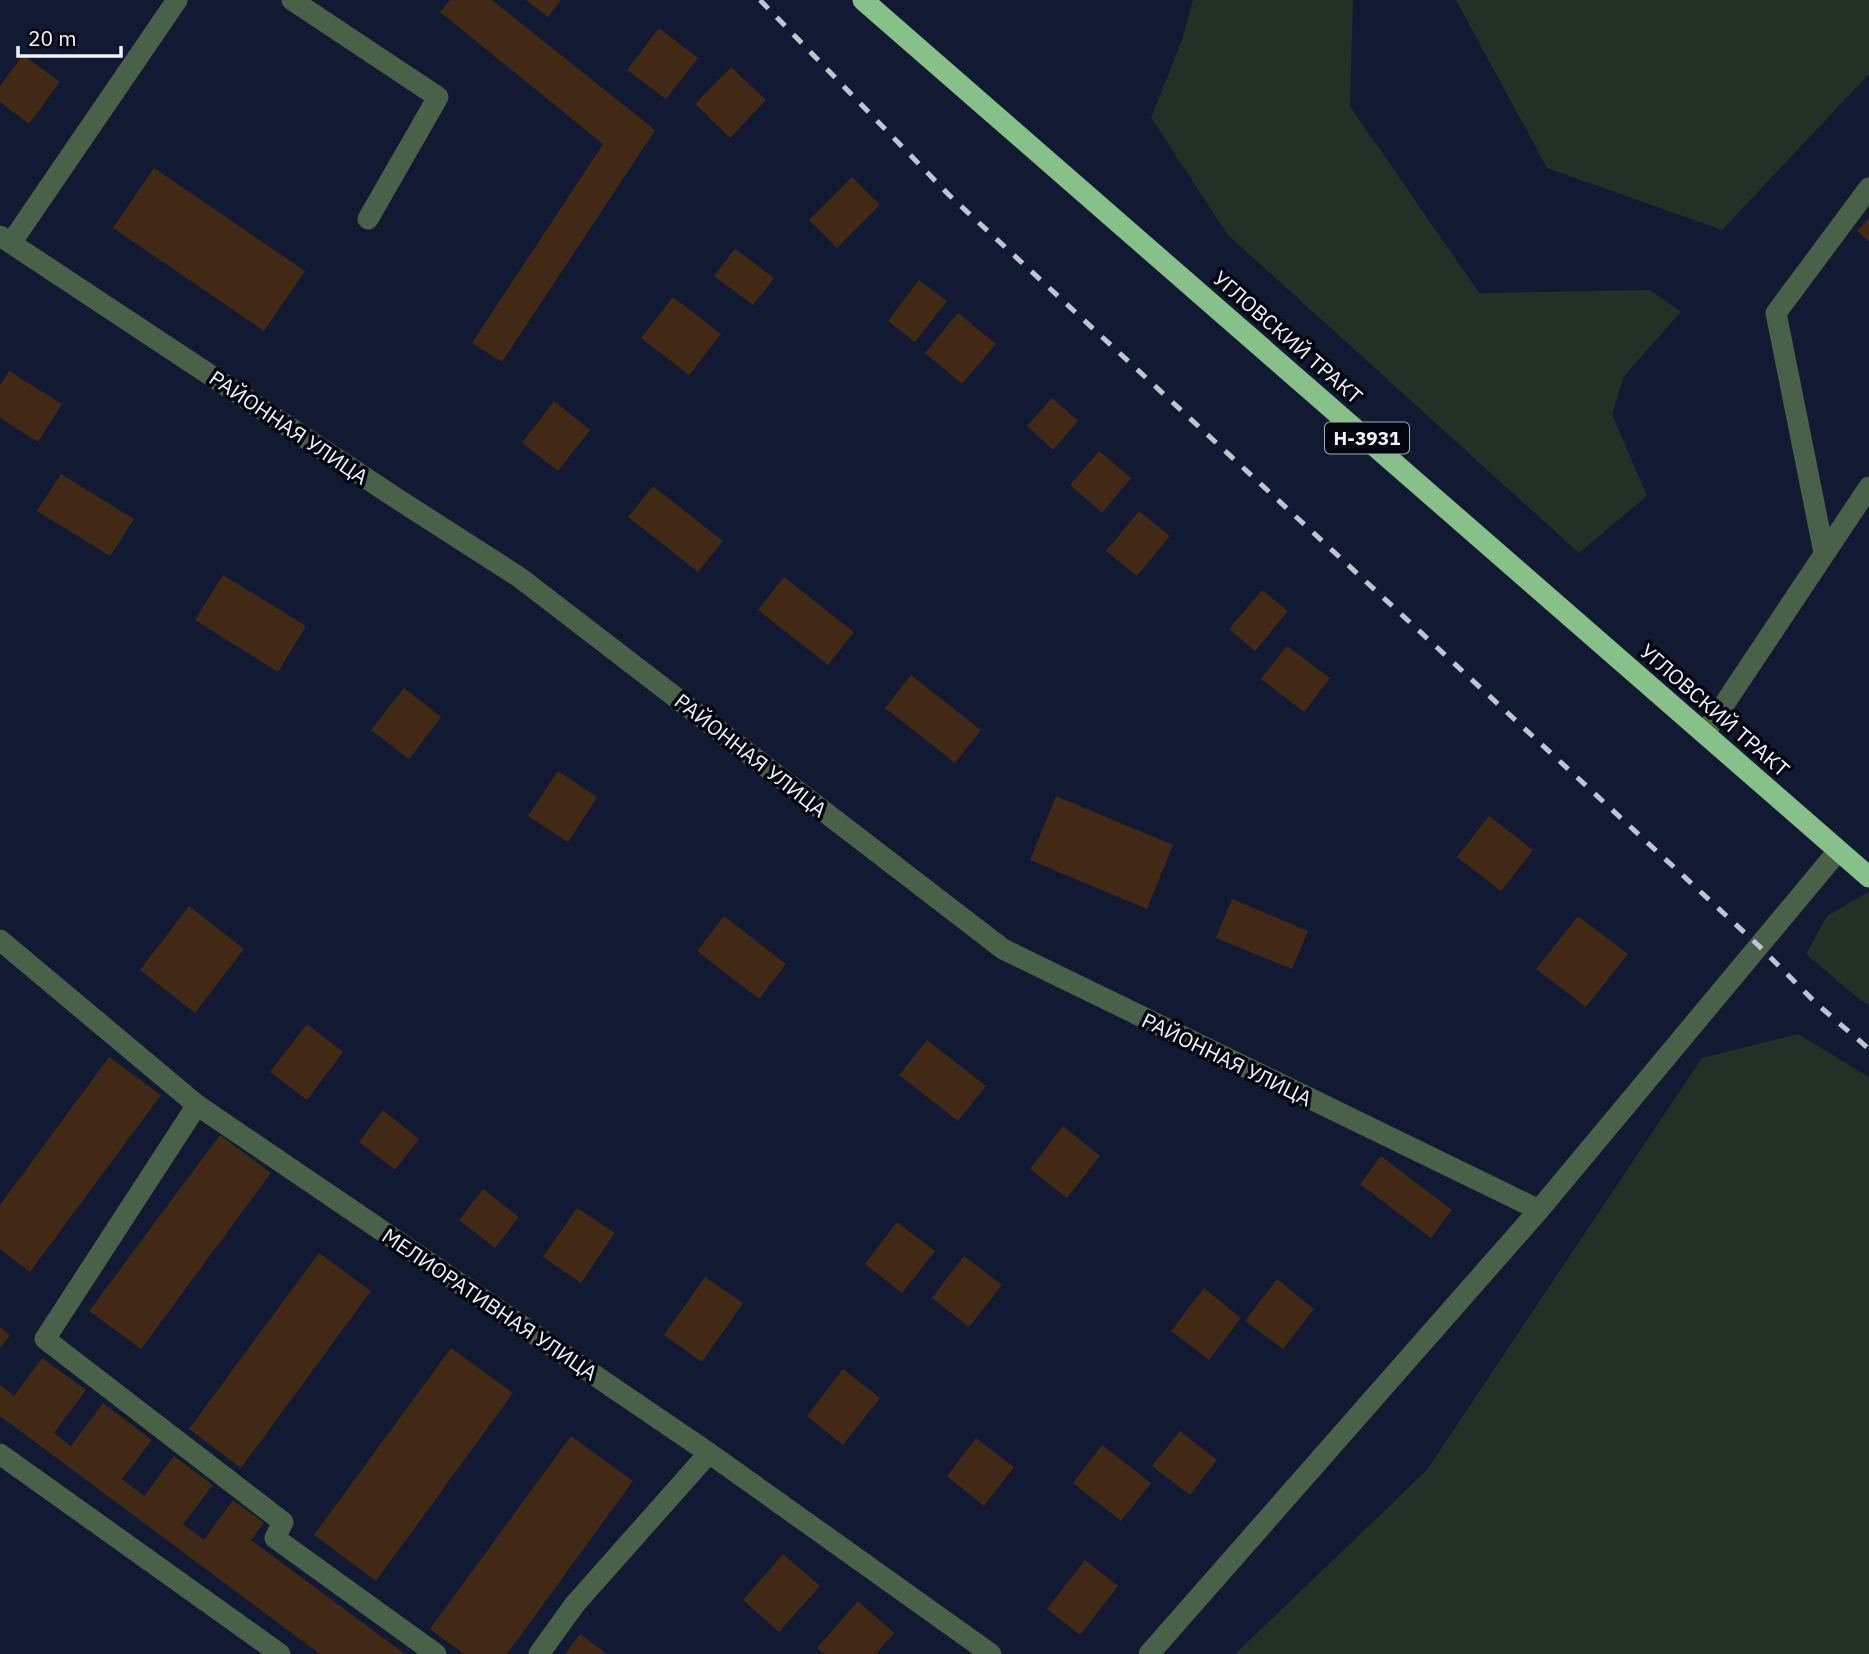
<svg xmlns="http://www.w3.org/2000/svg" width="1869" height="1654" font-family="'IBM Plex Sans',sans-serif">
<style>
.green{fill:#233026}
.building{fill:#422915}
.lines{fill:none;stroke-linecap:round;stroke-linejoin:round}
.minor{stroke:#496049;stroke-width:21}
.highway{stroke:#87c189;stroke-width:21}
.rail{stroke:#c1c5d3;stroke-width:5;stroke-dasharray:12 12;stroke-linecap:butt}
.labels{text-anchor:middle;dominant-baseline:central;stroke-width:7;stroke-linejoin:round;paint-order:stroke}
.shield{fill:#04060f;stroke:#a9acb6;stroke-width:2}
.shield-label{font-size:19px;font-weight:bold;fill:#f0f3fe}
.street-label{font-size:21px;fill:#f0f3fe;stroke:#04060f}
</style>
<rect width="100%" height="100%" fill="#121932"/>
<path class="green" d="M1193 0H1353L1350 106 1479 293 1650 290 1681 312 1624 376 1612 414 1647 496 1579 553 1228 235 1151 118 1182 40Z
M1456 0H1869V74L1722 230 1547 168Z
M1868 892H1869V1005L1860 1000 1806 954 1827 916Z
M1798 1034 1869 1077V1654H1235L1427 1470 1702 1058Z"/>
<path class="building" d="M450 0H492L655 130 502 362 472 343 603 144 440 12Z
M526 0H561L548 17Z
M659 28 698 58 666 99 627 70Z
M23 55 60 82 29 124 0 102V86Z
M731 67 766 100 730 138 695 104Z
M154 168 305 271 264 331 113 228Z
M852 177 880 205 837 248 809 220Z
M1869 218V242L1857 231Z
M735 249 774 278 753 305 714 276Z
M919 280 947 301 915 342 888 321Z
M673 297 721 334 689 375 641 338Z
M958 313 996 344 962 384 925 353Z
M9 371 62 404 38 442 0 418V385Z
M1052 398 1078 421 1053 450 1027 426Z
M554 401 590 430 558 471 522 443Z
M1099 451 1131 478 1102 513 1070 485Z
M61 474 134 519 110 556 37 511Z
M653 486 723 541 698 572 628 517Z
M1139 511 1170 536 1137 576 1106 551Z
M223 575 306 626 278 672 195 620Z
M784 577 854 632 828 665 758 610Z
M1262 590 1288 611 1255 651 1229 629Z
M1287 646 1330 678 1304 712 1261 679Z
M911 675 981 730 955 763 885 708Z
M404 688 441 717 409 759 371 730Z
M558 771 597 797 568 842 528 816Z
M1056 796 1173 845 1147 909 1030 860Z
M1489 816 1533 850 1501 891 1457 857Z
M1232 899 1308 931 1292 969 1216 938Z
M189 906 244 949 195 1013 140 970Z
M724 916 786 964 759 999 697 951Z
M1578 916 1628 954 1586 1007 1536 969Z
M307 1024 343 1052 307 1100 270 1072Z
M927 1040 986 1086 958 1121 899 1075Z
M109 1057 161 1095 30 1272 0 1249V1205Z
M383 1110 419 1139 395 1170 359 1142Z
M1063 1126 1100 1156 1067 1198 1030 1169Z
M220 1135 271 1173 141 1349 89 1311Z
M1381 1156 1452 1210 1431 1238 1360 1184Z
M483 1189 519 1217 495 1248 459 1220Z
M577 1208 615 1233 581 1283 543 1257Z
M897 1222 935 1251 902 1293 865 1264Z
M319 1253 371 1291 241 1468 189 1429Z
M964 1256 1002 1285 969 1327 932 1298Z
M705 1277 743 1303 702 1362 664 1335Z
M1277 1279 1314 1309 1283 1349 1245 1321Z
M1204 1288 1241 1318 1209 1360 1171 1331Z
M0 1327 10 1335 0 1348Z
M451 1348 513 1393 376 1581 314 1535Z
M42 1358 86 1390 54 1433 71 1446 103 1403 152 1440 122 1479 144 1496 174 1456 213 1485 183 1524 204 1540 233 1500 264 1523 251 1540 405 1654H320L0 1416V1385L14 1396Z
M843 1369 880 1398 843 1445 807 1416Z
M1180 1431 1217 1460 1190 1495 1152 1466Z
M571 1436 633 1481 507 1654H464L430 1629Z
M976 1438 1014 1467 984 1506 947 1476Z
M1102 1445 1151 1483 1121 1521 1073 1483Z
M783 1554 820 1586 779 1632 743 1600Z
M1085 1560 1118 1586 1080 1635 1047 1609Z
M858 1601 894 1633 876 1654H825L817 1648Z
M580 1634 607 1654H565Z"/>
<g class="lines">
<path class="minor" d="M292 0 438 97 368 219
M0 236 396 498 519 577 1003 949 1539 1210
M11 243 177 0
M1824 553 1776 313 1869 188
M1705 733 1869 487
M0 940 197 1105 709 1453 991 1654
M197 1105 45 1339 283 1522 275 1538 436 1654
M0 1454 280 1654
M539 1654 575 1604 709 1453
M1149 1654 1539 1210 1838 851"/>
<path class="highway" d="M863 0 1869 877"/>
<path class="rail" d="M760 0 949 195 1759 946 1817 1004 1869 1049"/>
</g>
<g class="labels">
<rect class="shield" x="1325" y="422.5" width="84" height="31" rx="5"/>
<g class="shield-label">
<text x="1367" y="438">Н-3931</text>
</g>
<g class="street-label">
<text transform="translate(1288 337) rotate(41)">УГЛОВСКИЙ ТРАКТ</text>
<text transform="translate(289 427) rotate(34)">РАЙОННАЯ УЛИЦА</text>
<text transform="translate(1715 710) rotate(41)">УГЛОВСКИЙ ТРАКТ</text>
<text transform="translate(751 755) rotate(38)">РАЙОННАЯ УЛИЦА</text>
<text transform="translate(1227 1059) rotate(26)">РАЙОННАЯ УЛИЦА</text>
<text transform="translate(490 1304) rotate(34)">МЕЛИОРАТИВНАЯ УЛИЦА</text>
</g>
</g>
<path d="M18 46v10h103v-10" fill="none" stroke="#f0f3fe" stroke-width="3.5"/>
<text x="28" y="46" font-size="21" fill="#f0f3fe" stroke="#04060f" stroke-width="5" paint-order="stroke">20 m</text>
</svg>
